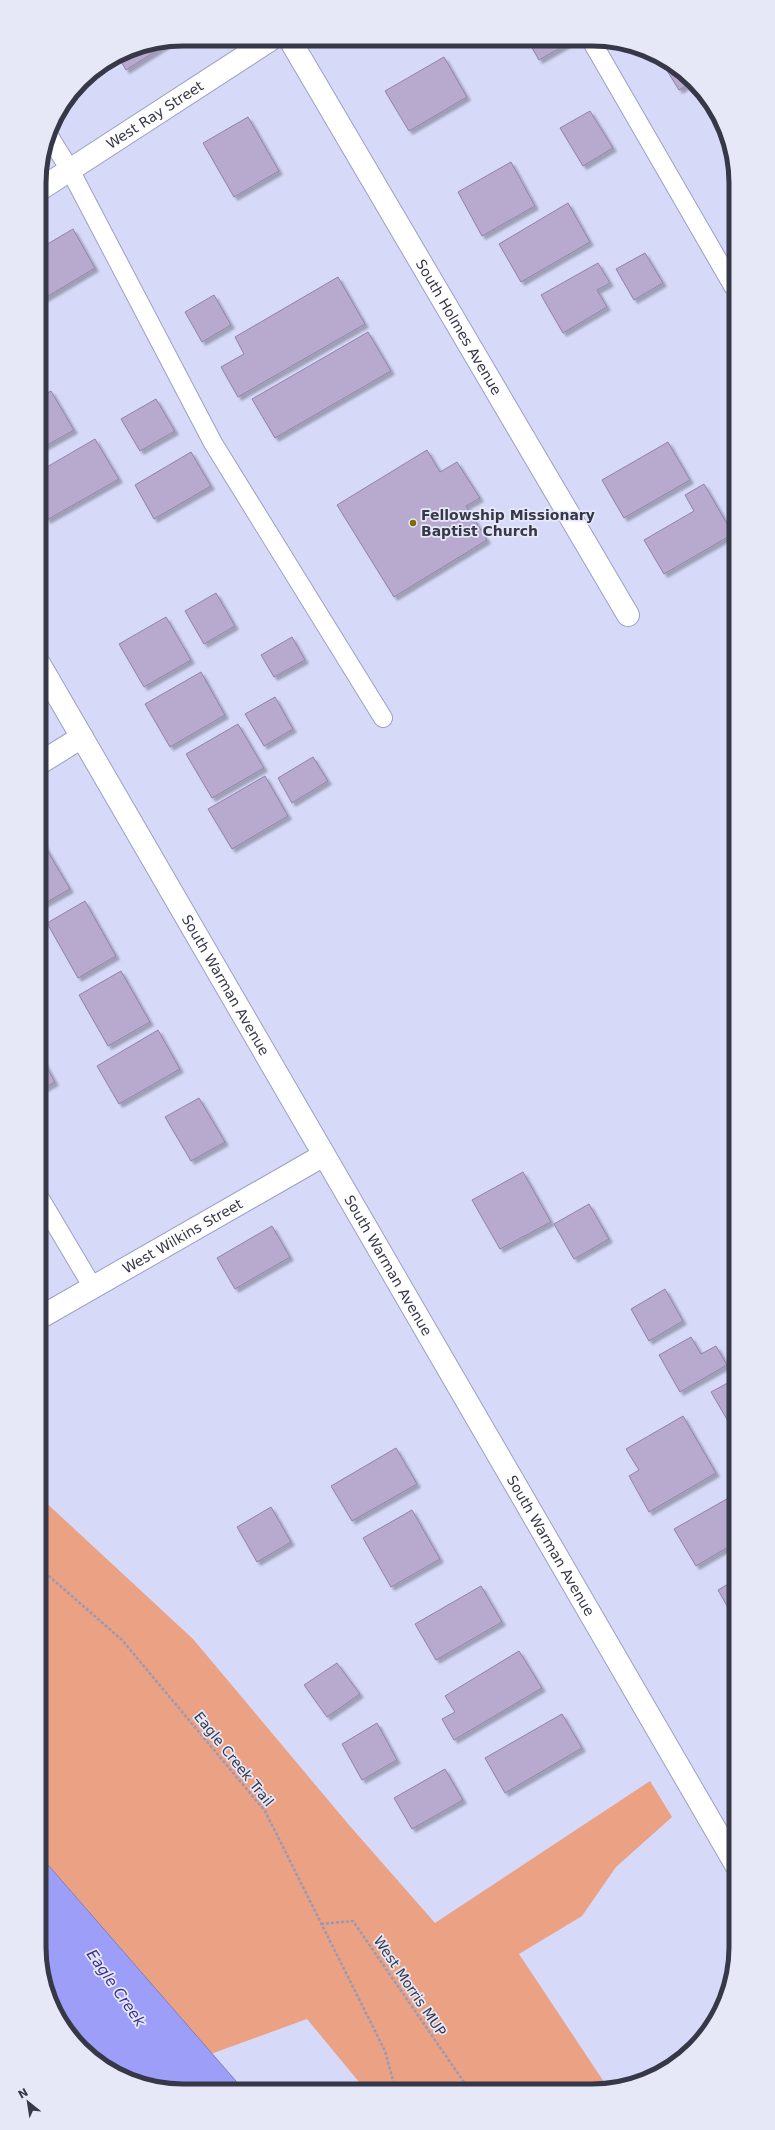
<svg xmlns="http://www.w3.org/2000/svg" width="775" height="2130" font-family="'DejaVu Sans',sans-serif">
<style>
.green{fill:#eaa184}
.water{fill:#9d9ef7;stroke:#7e7fc2}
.building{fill:#b8a9cf;stroke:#9083a7;filter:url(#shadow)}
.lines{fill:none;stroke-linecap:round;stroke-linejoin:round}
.service-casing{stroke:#9d9fc5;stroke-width:20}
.minor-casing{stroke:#9d9fc5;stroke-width:24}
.secondary-casing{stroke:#9d9fc5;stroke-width:24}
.path{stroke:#989ab3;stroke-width:2.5;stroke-dasharray:3 2;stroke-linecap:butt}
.service{stroke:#fff;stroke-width:18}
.minor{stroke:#fff;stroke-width:22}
.secondary{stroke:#fff;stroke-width:22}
.poi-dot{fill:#796e0b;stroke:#e6e8f8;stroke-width:1.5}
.labels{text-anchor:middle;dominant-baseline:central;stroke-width:3.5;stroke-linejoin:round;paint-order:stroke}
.street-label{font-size:14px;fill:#363747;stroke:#e6e8f8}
.poi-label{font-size:14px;font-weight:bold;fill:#363747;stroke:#e6e8f8;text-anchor:start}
.water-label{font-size:15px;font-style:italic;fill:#3c2f93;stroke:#e6e8f8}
.rim{fill:none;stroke:#363747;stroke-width:5}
</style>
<defs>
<filter id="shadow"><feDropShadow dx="3.5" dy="3.5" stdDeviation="1" flood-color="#0004"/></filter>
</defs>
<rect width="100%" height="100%" fill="#d7d9f9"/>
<path class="green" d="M41 1498 193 1639 349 1825 435 1923 650 1781 672 1817 616 1867 582 1916 519 1954 608 2088H364L307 2019 211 2054 42 1860Z
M48 1992 106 2067C73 2043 62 2030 48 1992Z"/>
<path class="water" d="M42 1858 242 2088H155L119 2076 106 2067 48 1992 42 1976Z"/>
<path class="building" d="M172 41 126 70 118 56 128 50Z
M528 41H566L567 44 539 60Z
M444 57 467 97 409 131 385 91Z
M668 61 694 81 679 90 663 64Z
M590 111 613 148 583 166 560 128Z
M248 117 279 171 234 197 203 143Z
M511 162 535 206 482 236 458 192Z
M568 203 590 242 521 282 499 244Z
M73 229 95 268 40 301 39 249Z
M645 253 663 283 634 300 616 269Z
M598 263 610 283 597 290 607 307 563 333 541 295Z
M338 277 365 324 238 397 221 367 244 354 235 337Z
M214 295 231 325 202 342 185 312Z
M368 332 391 371 275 438 252 399Z
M51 391 74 430 40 449V397Z
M156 399 175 431 140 451 121 419Z
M95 439 119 479 47 520 40 507V471Z
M668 442 690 480 624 518 602 480Z
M427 450 440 472 457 462 480 498 466 506 487 540 394 597 337 505Z
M191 452 211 486 154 519 135 485Z
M704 484 733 534 664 574 644 540 694 511 685 495Z
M216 593 235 626 204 644 185 611Z
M166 617 191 660 144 687 119 644Z
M292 637 305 660 274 677 261 655Z
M201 672 225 715 170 747 145 704Z
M275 697 293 729 264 746 245 714Z
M238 724 264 768 212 798 186 754Z
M313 757 328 781 292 803 278 778Z
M265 776 288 816 232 849 208 809Z
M40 838 70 889 40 906Z
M85 901 116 956 78 978 47 923Z
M121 971 150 1022 108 1046 79 995Z
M158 1030 180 1069 119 1104 97 1066Z
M41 1057 55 1082 41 1090Z
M199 1098 225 1142 191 1161 165 1117Z
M523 1172 551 1222 500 1249 472 1200Z
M589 1204 609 1239 574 1259 554 1224Z
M272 1226 290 1257 235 1289 217 1258Z
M665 1289 683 1321 649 1341 631 1309Z
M691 1337 701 1354 716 1346 727 1365 680 1392 659 1355Z
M735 1379V1424L731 1426 711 1392Z
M683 1416 716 1473 649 1512 629 1476 639 1470 626 1449Z
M396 1448 417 1484 352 1521 331 1486Z
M732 1496 735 1501V1543L696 1566 674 1529Z
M271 1507 291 1542 257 1562 237 1527Z
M412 1510 440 1559 391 1587 363 1538Z
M735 1580V1620L718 1590Z
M481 1586 502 1622 436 1660 415 1624Z
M519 1651 542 1688 454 1740 442 1719 455 1712 445 1696Z
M337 1663 360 1694 327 1717 304 1685Z
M562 1714 582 1748 505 1793 485 1758Z
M377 1723 397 1760 362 1780 342 1744Z
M445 1769 463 1800 412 1829 394 1798Z"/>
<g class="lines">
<defs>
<path id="service" d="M592 42 733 286
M49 136 70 170 213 443 383 718
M41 1200 92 1286"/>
<g id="minor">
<path id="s1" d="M290 40 628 615"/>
<path id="s2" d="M39 190 270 40"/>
<path d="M40 763 82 737"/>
<path id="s3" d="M41 1317 324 1155"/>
</g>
<g id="secondary">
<path id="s4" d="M40 665 736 1865"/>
</g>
</defs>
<use href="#service" class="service-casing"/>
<use href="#minor" class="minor-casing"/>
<use href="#secondary" class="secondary-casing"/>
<path class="path" d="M41 1569 122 1640 265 1811 385 2051 395 2088
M321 1924 353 1921 468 2088"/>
<use href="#service" class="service"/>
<use href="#minor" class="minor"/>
<use href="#secondary" class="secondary"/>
</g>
<circle class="poi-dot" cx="413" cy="523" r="4"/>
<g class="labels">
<g class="street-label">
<text stroke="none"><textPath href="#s2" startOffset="138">West Ray Street</textPath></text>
<text stroke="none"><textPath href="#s1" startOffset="333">South Holmes Avenue</textPath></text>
<text stroke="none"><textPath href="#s4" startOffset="370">South Warman Avenue</textPath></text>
<text stroke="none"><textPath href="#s3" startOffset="163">West Wilkins Street</textPath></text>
<text stroke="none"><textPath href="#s4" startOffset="694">South Warman Avenue</textPath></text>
<text stroke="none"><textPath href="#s4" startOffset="1018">South Warman Avenue</textPath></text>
<text transform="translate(234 1759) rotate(51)">Eagle Creek Trail</text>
<text transform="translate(410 1986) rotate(56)">West Morris MUP</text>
</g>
<g class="poi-label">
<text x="421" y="515">Fellowship Missionary<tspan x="421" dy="16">Baptist Church</tspan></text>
</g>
<g class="water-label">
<text transform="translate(116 1988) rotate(55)">Eagle Creek</text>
</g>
</g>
<path d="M0 0H775V2130H0ZM183 46H592A137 137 0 0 1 729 183V1947A137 137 0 0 1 592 2084H183A137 137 0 0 1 46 1947V183A137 137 0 0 1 183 46Z" fill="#e6e8f8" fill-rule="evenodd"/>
<path class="rim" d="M183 46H592A137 137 0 0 1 729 183V1947A137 137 0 0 1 592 2084H183A137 137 0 0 1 46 1947V183A137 137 0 0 1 183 46Z"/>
<g transform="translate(28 2102) rotate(330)" stroke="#e6e8f8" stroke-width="3" paint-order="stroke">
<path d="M0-3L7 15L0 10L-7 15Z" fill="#363747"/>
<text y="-6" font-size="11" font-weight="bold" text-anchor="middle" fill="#363747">N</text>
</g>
</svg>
